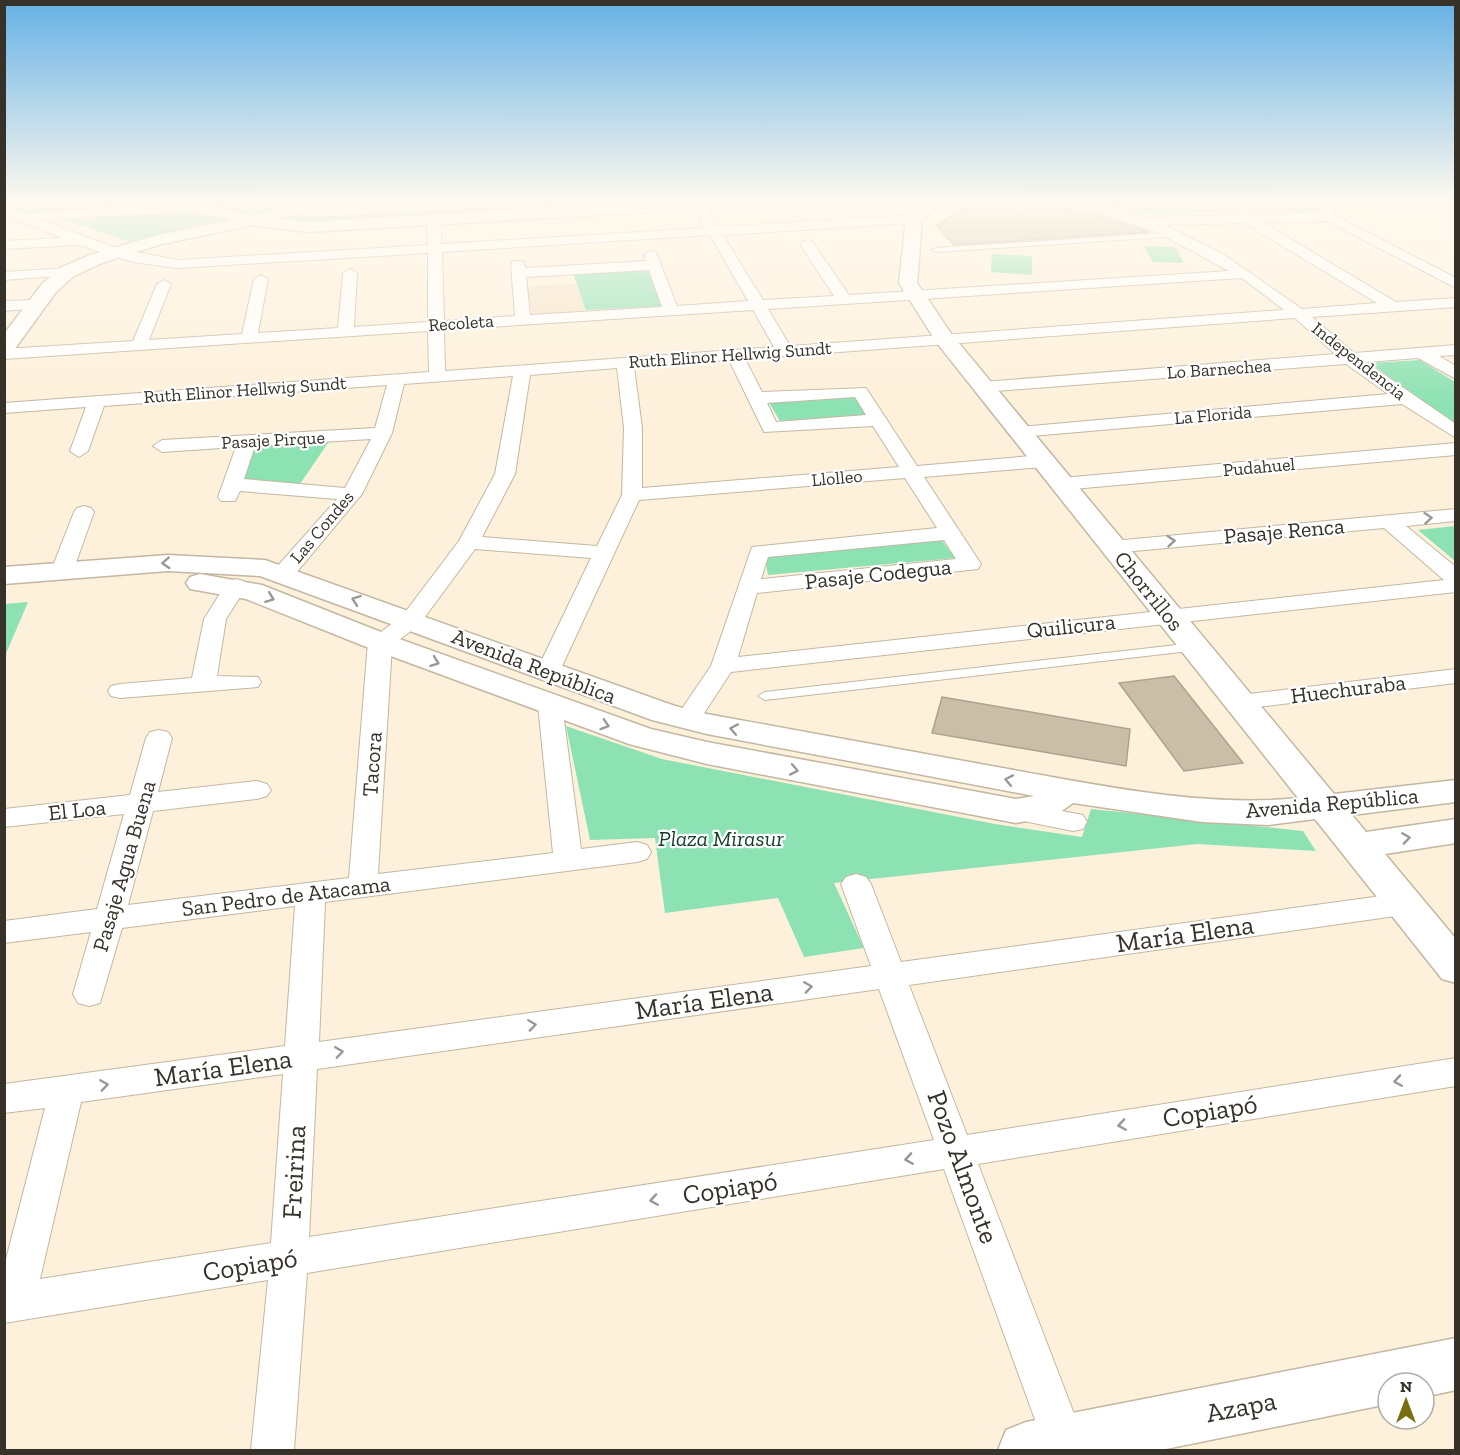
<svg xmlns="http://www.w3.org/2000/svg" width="1460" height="1455" font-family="'Zilla Slab',serif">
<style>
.built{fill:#f5e4c9}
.green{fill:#8de2b3}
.building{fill:#cabea9;stroke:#aea28e;stroke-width:1.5}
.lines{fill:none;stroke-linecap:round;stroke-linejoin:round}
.service-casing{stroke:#c3b7a2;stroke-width:2}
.minor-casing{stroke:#c3b7a2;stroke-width:2}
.tertiary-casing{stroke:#c3b7a2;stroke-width:3}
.service{fill:#fff;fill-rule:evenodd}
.minor{fill:#fff;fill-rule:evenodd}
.tertiary{fill:#fff;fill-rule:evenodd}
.oneway{stroke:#9a9894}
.labels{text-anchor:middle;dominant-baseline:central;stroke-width:4.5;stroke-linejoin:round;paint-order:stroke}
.far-street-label{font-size:18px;fill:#363129;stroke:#fff}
.street-label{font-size:22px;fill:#363129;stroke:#fff}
.park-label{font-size:22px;font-style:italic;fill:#133f2a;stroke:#fff}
.near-street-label{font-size:27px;fill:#363129;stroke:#fff}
</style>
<rect width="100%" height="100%" fill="#fef1db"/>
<path class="built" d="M577 284 586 310 532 314 527 286Z"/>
<path class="green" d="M121 201H245L284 212 306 215 557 201H695L314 224H285L191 206 5 216V207Z
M1086 201H1206L1316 205 1318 213 1243 209 1158 215Z
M186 209 231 218 130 242 60 218Z
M1144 246 1175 247 1184 263 1153 262Z
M992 254 1032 256V275L991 272Z
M649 267 667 306 586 310 573 273Z
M1420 360 1455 382V424L1370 363Z
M854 396 866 415 780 421 768 401Z
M330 440 300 484 244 481 256 444Z
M1455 526V561L1418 530Z
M941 539 955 558 768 575 764 554Z
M28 602 5 656V604Z
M566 726 662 759 995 824 1082 837 1091 809 1303 831 1316 851 1197 844 834 883 864 948 804 957 778 898 665 913 655 838 590 840Z"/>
<path class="building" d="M978 201 1031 202 1100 216 1149 232 954 245 936 225Z
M1174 676 1243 763 1184 771 1119 683Z
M942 697 1130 729 1126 766 932 733Z"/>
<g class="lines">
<defs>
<path id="service" d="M1179 232H1182V236L936 252 932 250 936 248Z
M1194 643 1200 647 1198 650 765 700 758 696 765 692Z"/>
<path id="minor" d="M312 201H330L314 209 468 201H544L538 205 305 217 299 214 253 224 190 211 41 220 116 248 177 260 428 245 427 220 434 216 441 220V244L705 228 692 204 696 201H702L718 227 914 215 921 219 914 223 723 235 763 300 834 296 800 244 807 240 812 241 849 295 1229 271 1157 232 1062 201H1085L1150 220 1156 217 1321 213 1318 207 1304 203 1305 201H1361L1366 202V208H1331L1334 215 1456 278V288L1327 221 1262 222 1396 302 1456 298V307L1312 317 1354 353 1456 345V355L1439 356 1456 366V379L1418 358 1366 362 1456 424V438L1402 404 1020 437 1011 432 1020 427 1388 394 1346 364 983 392 974 387 983 382 1335 354 1295 318 745 359 762 392 866 388 917 466 1043 455 1052 461 1043 467 924 477 981 564 978 569 757 593 738 657 1444 580 1384 528 1113 553 1106 551 1102 547 1106 543 1113 541 1456 509V521L1406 526 1456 567V592L731 672 697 724 688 727 679 724 675 719 711 666 752 547 937 528 905 478 639 500 557 677 548 679 539 677 536 672 591 558 475 549 419 625 392 645 378 874 553 853 538 705 541 700 550 697 559 700 562 705 581 849 637 842 647 845 651 852 647 859 637 862 325 902 319 1042 871 966 841 884 846 877 856 874 866 877 871 884 901 962 1403 893 1414 896 1418 904 1414 912 1403 915 909 985 967 1135 1456 1058V1086L978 1164 1088 1450H1046L944 1169 307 1273 294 1450H251L268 1280 4 1323V1267L45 1108 4 1113V1084L285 1046 295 906 122 928 100 1003 89 1006 78 1003 73 994 91 932 4 943V921L97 909 124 814 4 827V809L130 795 146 738 150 732 159 730 168 732 172 738 158 792 257 781 267 784 271 790 267 796 257 799 153 811 128 905 349 878 368 642 403 615 459 541 495 474 513 376 404 384 392 433 362 494 291 579H275L272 574 275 569 337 499 240 491 235 501H221L218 497 236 447 162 452 153 446 162 440 375 428 387 385 104 406 88 451 79 457 70 451 86 407 4 413V403L429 372 428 331 4 359V349L133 341 157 284 164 280 171 284 149 340 242 334 254 279 261 275 268 279 258 333 338 328 343 273 350 269 357 273 354 327 428 322V253L177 268 133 262 79 245 4 249V241L62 238 4 215V206L26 214 190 203 253 216ZM1244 223 1377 303 1302 309 1223 254 1164 225ZM710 235 748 301 677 306 656 252 651 251 644 255 646 261 526 268 523 261H513L511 264 515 316 444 321 442 252ZM649 270 662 307 530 315 526 277ZM1242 278 1284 310 790 346 768 309ZM753 310 774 347 445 371 444 330ZM729 360 764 432 873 426 899 467 642 488V428L634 367ZM617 368 624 428 622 495 597 546 482 537 515 474 530 375ZM855 397 866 415 776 422 767 403ZM371 439 345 488 244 479 255 446ZM944 540 956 559 761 579 768 557ZM879 989 934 1140 309 1237 317 1069ZM283 1074 271 1243 40 1279 81 1102Z
M67 268 72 269 74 272 72 275 4 280V272Z
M35 300 43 305 40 308 4 311V301Z
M1456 443V455L1062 490 1052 484 1062 478Z
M84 506 91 508 94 512 73 571 70 576H54L51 571 74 512 77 508Z
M236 579 244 581 247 586 226 619 217 676 258 677 261 682 258 687 120 698 111 696 108 691 111 686 120 684 192 678 204 619 228 581Z
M1456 669V683L1240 709 1231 707 1228 702 1231 697 1240 695Z
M1014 802 1083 815 1087 822 1083 829 1073 831 1004 817 1000 811 1004 805Z"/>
<path id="tertiary" d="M671 201H760L752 206 308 232 253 225 158 245 102 263 74 276 56 292 11 354 4 356V334L42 284 60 268 90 255 154 236 253 215 308 222Z
M926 201H944L922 221 917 283 952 335 1334 794 1456 780V802L1352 815 1366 832 1456 819V843L1385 854 1456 939V983L1442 979 1315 819 1268 825 1202 822 1073 803 1056 815 1016 823 707 764 629 744 369 648 246 599 190 589 186 583 190 577 200 574 262 585 391 636 651 729 707 742 1016 799 1034 796 707 734 652 720 260 576 168 571 4 584V567L168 555 265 560 675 706 707 714C807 732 908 751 1008 769 1098 785 1206 808 1298 798L937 343 899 283 906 219Z
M1456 1338V1390L1424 1397V1383H1388V1404L1161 1450H998L1006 1430 1026 1422Z"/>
</defs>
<use href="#service" class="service-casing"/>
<use href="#minor" class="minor-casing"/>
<use href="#tertiary" class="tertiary-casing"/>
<use href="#service" class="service"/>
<use href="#minor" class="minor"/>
<use href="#tertiary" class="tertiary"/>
</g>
<defs><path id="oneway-chevron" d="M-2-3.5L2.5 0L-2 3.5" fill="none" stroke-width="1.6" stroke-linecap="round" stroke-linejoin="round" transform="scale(1.5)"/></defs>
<g class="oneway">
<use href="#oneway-chevron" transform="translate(1428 518) rotate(-5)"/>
<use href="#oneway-chevron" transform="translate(1171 541) rotate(-5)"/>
<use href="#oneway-chevron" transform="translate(166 563) rotate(177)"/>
<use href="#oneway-chevron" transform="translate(270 598) rotate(21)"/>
<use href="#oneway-chevron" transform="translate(356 600) rotate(-160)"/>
<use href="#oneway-chevron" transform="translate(435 662) rotate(20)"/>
<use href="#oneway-chevron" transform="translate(605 725) rotate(18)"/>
<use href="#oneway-chevron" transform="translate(734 729) rotate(-169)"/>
<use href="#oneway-chevron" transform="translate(794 770) rotate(11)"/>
<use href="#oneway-chevron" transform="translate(1009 780) rotate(-169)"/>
<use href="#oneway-chevron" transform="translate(1406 838) rotate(-8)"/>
<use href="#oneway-chevron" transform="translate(808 987) rotate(-8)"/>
<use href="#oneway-chevron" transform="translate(532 1025) rotate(-8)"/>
<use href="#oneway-chevron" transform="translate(339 1052) rotate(-8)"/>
<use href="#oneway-chevron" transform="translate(1398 1081) rotate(171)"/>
<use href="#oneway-chevron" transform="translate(104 1085) rotate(-8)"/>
<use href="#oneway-chevron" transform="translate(1122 1125) rotate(171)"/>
<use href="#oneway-chevron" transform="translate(909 1159) rotate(171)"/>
<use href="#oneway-chevron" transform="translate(654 1200) rotate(171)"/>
</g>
<linearGradient id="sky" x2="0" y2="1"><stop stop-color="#65b1e5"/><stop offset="0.5" stop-color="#fff9ef"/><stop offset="1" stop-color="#fff9ef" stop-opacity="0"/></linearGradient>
<rect width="1460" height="404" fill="url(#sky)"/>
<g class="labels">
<g class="far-street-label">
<text transform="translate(461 323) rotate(-4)">Recoleta</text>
<text transform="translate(730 355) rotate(-4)">Ruth Elinor Hellwig Sundt</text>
<text transform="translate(1359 361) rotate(38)">Independencia</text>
<text transform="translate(1219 369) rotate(-4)">Lo Barnechea</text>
<text transform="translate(245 390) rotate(-4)">Ruth Elinor Hellwig Sundt</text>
<text transform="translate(1213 415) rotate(-5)">La Florida</text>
<text transform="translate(273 440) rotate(-3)">Pasaje Pirque</text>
<text transform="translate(1259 467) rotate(-5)">Pudahuel</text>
<text transform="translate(837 478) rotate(-5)">Llolleo</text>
<text transform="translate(322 527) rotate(-50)">Las Condes</text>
</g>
<g class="street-label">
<text transform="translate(1284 531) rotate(-5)">Pasaje Renca</text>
<text transform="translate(878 574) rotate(-6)">Pasaje Codegua</text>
<text transform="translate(1149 591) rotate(51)">Chorrillos</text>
<text transform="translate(1071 626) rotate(-6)">Quilicura</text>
<text transform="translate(534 666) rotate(21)">Avenida República</text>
<text transform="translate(1348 689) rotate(-7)">Huechuraba</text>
<text transform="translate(372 764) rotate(-86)">Tacora</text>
<text transform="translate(1332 803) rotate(-5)">Avenida República</text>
<text transform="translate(77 810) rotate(-6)">El Loa</text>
<text transform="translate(124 866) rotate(-74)">Pasaje Agua Buena</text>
<text transform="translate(286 896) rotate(-7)">San Pedro de Atacama</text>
</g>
<g class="park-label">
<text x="721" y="838">Plaza Mirasur</text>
</g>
<g class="near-street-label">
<text transform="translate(1185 934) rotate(-8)">María Elena</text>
<text transform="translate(704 1001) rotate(-8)">María Elena</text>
<text transform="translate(223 1068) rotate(-8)">María Elena</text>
<text transform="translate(1210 1111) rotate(-9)">Copiapó</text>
<text transform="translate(963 1167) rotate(70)">Pozo Almonte</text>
<text transform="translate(294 1172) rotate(-87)">Freirina</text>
<text transform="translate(730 1188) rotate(-9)">Copiapó</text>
<text transform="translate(250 1265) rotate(-9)">Copiapó</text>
<text transform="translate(1241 1407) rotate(-11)">Azapa</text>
</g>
</g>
<rect width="1460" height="1455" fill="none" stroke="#363129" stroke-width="12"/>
<g transform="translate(1406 1401)"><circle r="28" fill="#ffffff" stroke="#afada9" stroke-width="1.5"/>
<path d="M0-4.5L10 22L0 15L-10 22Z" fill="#796f0e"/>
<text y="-9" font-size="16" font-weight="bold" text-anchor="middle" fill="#363129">N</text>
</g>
</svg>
